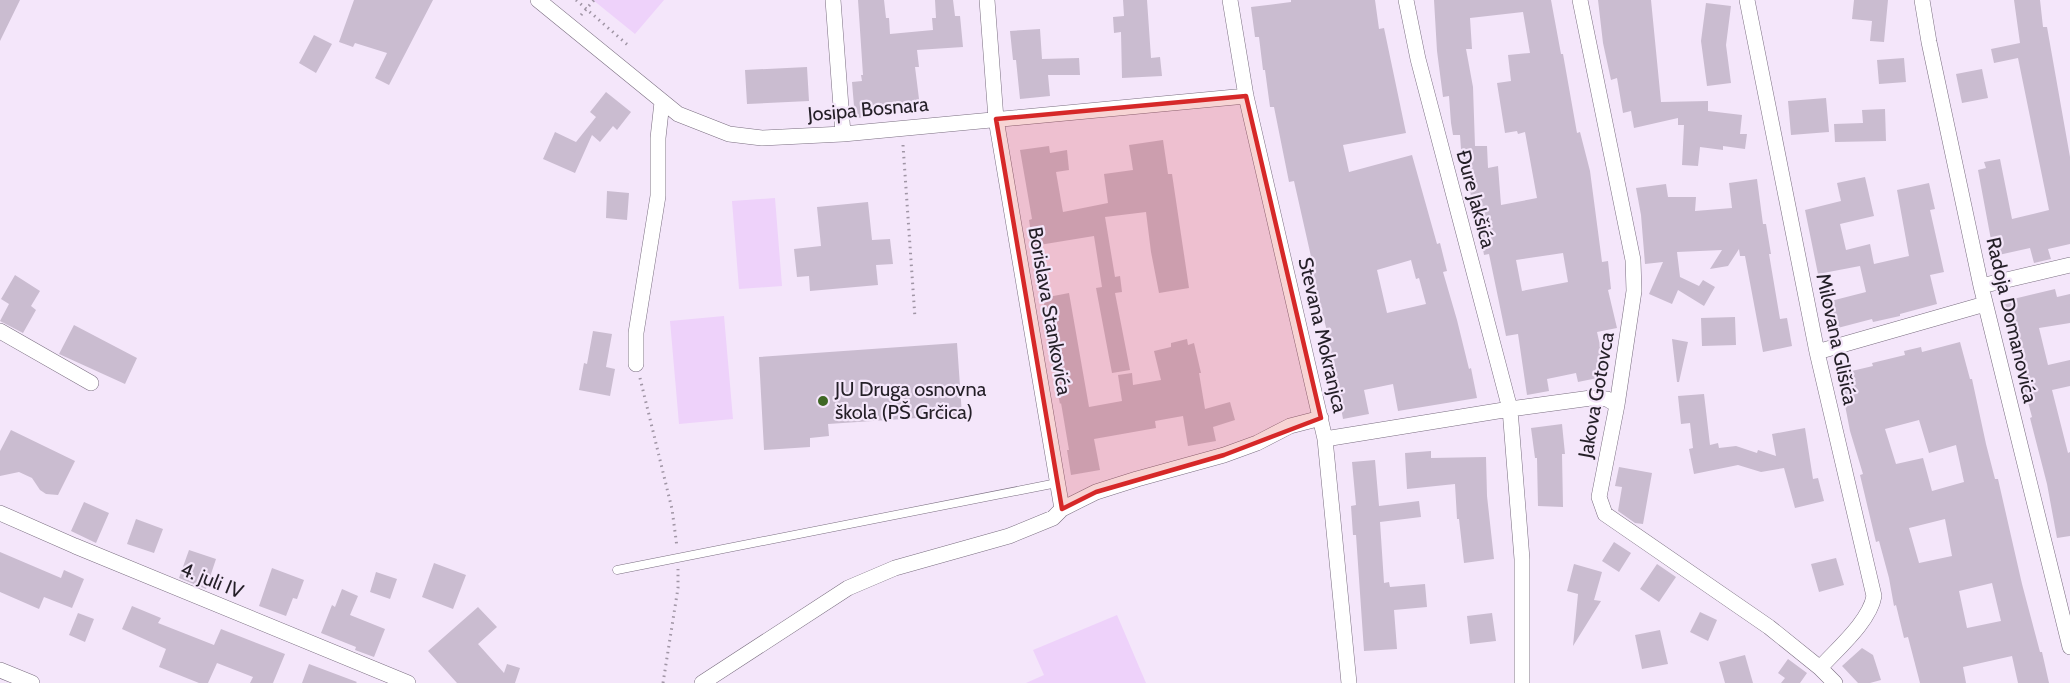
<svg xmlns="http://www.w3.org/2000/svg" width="2070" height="683" font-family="Cabin,sans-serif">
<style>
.green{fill:#eed2fa}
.building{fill:#cabcd0;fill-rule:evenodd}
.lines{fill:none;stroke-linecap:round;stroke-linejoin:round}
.lane-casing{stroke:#7a6e80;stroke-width:9}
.street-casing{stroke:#7a6e80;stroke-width:16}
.path{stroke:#a095a5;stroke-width:3;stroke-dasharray:1.5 4.5;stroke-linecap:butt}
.lane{stroke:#fff;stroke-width:8}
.street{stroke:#fff;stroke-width:15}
.marked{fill:#d62828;fill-opacity:0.2;stroke:#d62828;stroke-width:4.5;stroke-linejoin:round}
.poi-dot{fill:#3e6724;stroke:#f4e6fa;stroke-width:2}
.labels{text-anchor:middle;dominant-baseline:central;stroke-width:4.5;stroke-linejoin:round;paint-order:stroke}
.street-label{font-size:20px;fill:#241f27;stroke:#f4e6fa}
.poi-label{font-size:20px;fill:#241f27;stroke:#f4e6fa;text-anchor:start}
</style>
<rect width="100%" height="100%" fill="#f4e6fa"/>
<path class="green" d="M593 0H664L635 34Z
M775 198 782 286 739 289 732 201Z
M724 316 733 419 679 424 670 321Z
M1117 615 1146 683H1026L1044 675 1033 650Z"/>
<path class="building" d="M0 0H20L0 41Z
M354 0H433L389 85 375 78 387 53 355 43 353 47 339 42Z
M858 0H884L886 18H889L890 34 933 30 932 18H936L935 0H953L955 16H960L963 47 917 50 919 67H915L920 107 901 109V106L868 108 869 117 855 118 852 82 862 81 861 75H863Z
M1123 0H1147L1151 58 1160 57 1162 76 1122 78 1121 32 1114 33 1113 17 1124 16Z
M1291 0H1375L1379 29 1384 28 1406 133 1343 145 1349 172 1412 155 1437 244 1440 243 1447 271 1443 272 1457 320 1469 369 1471 368 1477 398 1398 411 1393 384 1364 390 1369 414 1343 419 1334 370H1332L1327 344 1330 343 1318 296 1311 262 1312 261 1294 181 1289 182 1274 107H1270L1265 70H1263L1259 37H1255L1251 7 1291 2ZM1411 260 1416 279 1419 278 1426 304 1387 313 1377 270Z
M1434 0H1551L1561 54H1563L1577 133 1580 132 1590 171 1602 262 1608 261 1611 289 1608 290 1617 328 1597 332 1607 376 1578 382 1576 373 1547 379 1549 391 1527 395 1518 334 1506 336 1489 254 1484 255 1476 210H1472L1469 176 1463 177 1460 135H1453L1451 123 1449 96 1443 97 1437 51ZM1523 12 1530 53 1508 55 1511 81 1497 83 1505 133 1517 131 1518 134 1525 132 1537 198 1501 205 1498 166 1488 168 1487 146H1475L1473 87 1466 49H1472L1470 18ZM1563 253 1568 282 1522 291 1516 260Z
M1598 0H1651L1661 102 1708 101V111L1742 115 1740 134H1747L1745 149 1723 146V150L1700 147 1698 166 1682 165 1684 125H1678V118L1634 128 1631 111 1623 113 1617 78 1611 80 1603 43Z
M1854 0H1888L1884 42 1870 41 1872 21 1852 19Z
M2014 0H2040L2043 27H2047L2070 157V244L2048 249 2051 259 2034 263 2030 248 1994 256 1978 170 1986 168 1984 162 2000 159 2012 219 2049 210 2018 58 1994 63 1991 49 2020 43Z
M1706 3 1731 6 1726 45 1731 83 1707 86 1701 41Z
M1040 29 1042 59 1079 58 1080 75H1048L1050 96 1020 99 1016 60H1013L1010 31Z
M314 35 332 44 316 73 299 63Z
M1904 58 1906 82 1879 84 1877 60Z
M807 67 809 101 747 104 745 70Z
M1982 69 1988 98 1962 103 1956 74Z
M606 92 631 112 617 130 613 126 600 142 592 135 575 173 543 159 555 132 576 142 596 117 590 112Z
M1826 98 1829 132 1791 135 1788 101Z
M1885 109 1886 141 1835 142 1834 124 1863 123 1862 110Z
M1163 140 1168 174H1172L1189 288 1159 293 1151 252 1146 212 1105 217 1115 277 1120 276 1122 292 1115 293 1130 370 1112 373 1096 288 1102 287 1094 236 1033 246 1029 220 1032 219 1020 150 1049 146 1050 153 1067 150 1069 170 1056 172 1063 212 1108 203 1104 174 1133 170 1129 145Z
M1865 177 1874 216 1840 224 1846 250 1870 244 1874 264 1909 256 1897 190 1929 183 1935 209 1930 210 1944 272 1930 275 1937 304 1900 314V316L1873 322 1872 319 1830 330 1823 303 1866 292 1860 266 1818 274 1805 210 1841 201 1837 183Z
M1757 179 1763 224H1766L1771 254H1769L1780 319 1787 318 1792 346 1763 352 1745 256H1740L1739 249 1728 266 1710 269 1722 250 1677 252 1680 277 1699 286 1703 280 1715 287 1704 306 1678 290 1672 304 1649 294 1663 262 1645 264 1641 215 1636 188 1666 184 1668 197H1696L1695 211 1732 208 1729 183Z
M607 191 629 193 627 220 606 218Z
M868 202 872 240 890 239 893 264 876 265 878 285 810 291 809 276 797 277 794 249 821 246 817 207Z
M15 275 40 291 31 306 36 310 23 333 0 321 9 304 1 299Z
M2055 289 2057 297 2070 294V323L2039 328 2048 365 2070 360V386L2052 390 2068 453 2070 452V536L2057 538 2047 484 2030 418 2032 417 2001 302Z
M1069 293 1089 407 1122 401 1118 375 1132 373 1133 385 1161 380 1154 351 1171 347V343L1187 339 1188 345 1194 343 1201 373H1199L1205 409 1230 402 1235 420 1213 427 1216 441 1188 446 1183 416 1155 421 1156 428 1094 439 1100 470 1071 475 1067 450H1069L1061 403 1060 404 1045 329 1048 328 1043 298Z
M1735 317 1736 345 1702 346 1701 318Z
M74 325 137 358 125 384 59 354Z
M593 331 612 334 606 367 615 369 610 396 579 390 584 363 587 364Z
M1672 339 1688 342 1679 382H1677Z
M1960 342 1970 379H1972L1986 444 1995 479H1998L2022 584 2040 652H2042L2049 683H2018L2012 656 1963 667 1966 683H1920L1908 637 1904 638 1896 605 1894 606 1889 578 1879 541 1876 542 1860 475 1863 474 1850 431 1839 374 1873 366 1872 363 1905 355 1904 351 1921 347 1922 352ZM1919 420 1929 453 1956 445 1964 482 1932 491 1923 458 1896 464 1885 429ZM1945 519 1952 556 1919 563 1909 528ZM1992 583 2001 621 1967 628 1959 591Z
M957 343 962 415 828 424 829 436 810 438V447L764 450 759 357Z
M1704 394 1710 445 1718 443 1719 448 1736 446 1757 453 1758 450 1776 456 1772 434 1805 428 1813 479 1818 478 1824 501 1795 508 1784 468 1761 472 1738 465 1694 474 1689 449 1693 448 1690 423 1681 424 1678 396Z
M1562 424 1565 454H1562L1563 507 1538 506 1537 458H1535L1531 428Z
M11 430 75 461 58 495 46 494 40 490 32 478 19 472 0 476V451Z
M1431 451V458L1486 457 1487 496 1494 559 1464 563 1459 519H1457L1455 484 1407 489 1405 453Z
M1375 460 1379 506 1419 501 1421 517 1380 522 1384 583 1389 582 1390 587 1425 584 1427 607 1394 610 1397 649 1364 651 1356 535H1353L1351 506 1356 505 1352 462Z
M1619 467 1652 473 1643 524 1635 523 1618 511 1622 487 1615 486Z
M84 502 109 513 96 543 71 531Z
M136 519 163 529 154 553 127 544Z
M1614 542 1631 553 1619 572 1602 561Z
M189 550 216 559 206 589 179 578Z
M0 552 61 578 64 570 84 579 72 608 44 597 39 609 0 592Z
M1836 558 1844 585 1819 592 1811 564Z
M434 563 466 575 453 609 422 597Z
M1574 564 1602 572 1594 600 1601 601 1573 646 1578 594 1567 591Z
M1657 564 1676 577 1659 602 1640 589Z
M272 568 304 580 297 599 293 598 286 616 259 606Z
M376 572 397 579 390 599 370 592Z
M342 589 358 596 350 615 385 629 374 657 355 650 356 647 321 633 332 605 335 607Z
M132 606 161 618 158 623 214 645 221 629 285 654 273 683H250L253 677 217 663 208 683H199L159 667 166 649 122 629Z
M478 607 497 627 478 644 504 673 507 664 520 668 515 683H457L428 651Z
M1700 612 1717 620 1708 641 1690 632Z
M78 613 94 619 85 642 69 635Z
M1492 613 1496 641 1470 644 1467 616Z
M1660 630 1668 664 1642 669 1635 635Z
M1862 648 1873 655 1881 680 1870 683H1858L1842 666Z
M1745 655 1753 683H1725L1719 662Z
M1788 659 1807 673 1800 683H1781L1785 678 1778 673Z
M309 664 357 682 356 683H302Z"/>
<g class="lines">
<defs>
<path id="lane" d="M617 570 1057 483"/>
<path id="street" d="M538 0 678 114 729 134 762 138 843 134 1246 96
M833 0 843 134
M987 0 996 119 1062 509
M1230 0 1246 96 1325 439 1349 683
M1406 0 1418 59 1510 409 1591 398 1607 399 1617 405
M1580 0 1633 260 1634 291 1617 405 1599 497 1605 514 1769 627 1820 668 1835 683
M1747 0 1817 352 1874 596C1870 621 1837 649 1820 668
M1922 0 1929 42 1981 286 2070 647
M1981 286 2070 265
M0 331 91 383
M1817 352 1985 304
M636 364V333L658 196V138L662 102
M1325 439 1510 409 1522 559V683
M0 513 75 546 408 683
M0 670 32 683
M702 683 848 588 895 568 1009 536 1053 518 1062 509 1096 492 1137 479 1224 455 1257 443 1290 426 1321 418"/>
</defs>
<use href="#lane" class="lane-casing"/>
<use href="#street" class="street-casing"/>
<path class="path" d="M576 0 629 46
M581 15 594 0
M903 145 915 318
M640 378 672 509 677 547
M663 683 678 588V569"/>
<use href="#lane" class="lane"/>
<use href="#street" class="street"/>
</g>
<path class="marked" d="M1246 96 1321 418 1224 455 1096 492 1062 509 996 119Z"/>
<circle class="poi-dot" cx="823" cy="401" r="6"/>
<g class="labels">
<g class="street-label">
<text transform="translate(868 109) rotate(-5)">Josipa Bosnara</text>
<text transform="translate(1476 199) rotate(75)">Đure Jakšića</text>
<text transform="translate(1050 311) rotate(80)">Borislava Stankovića</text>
<text transform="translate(2012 320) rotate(77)">Radoja Domanovića</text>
<text transform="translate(1323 335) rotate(77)">Stevana Mokranjca</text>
<text transform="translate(1837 339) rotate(78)">Milovana Glišića</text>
<text transform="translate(1596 395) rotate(-80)">Jakova Gotovca</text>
<text transform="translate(212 580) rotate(22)">4. juli IV</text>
</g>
<g class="poi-label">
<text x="835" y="389">JU Druga osnovna<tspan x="835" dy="23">škola (PŠ Grčica)</tspan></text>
</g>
</g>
</svg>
